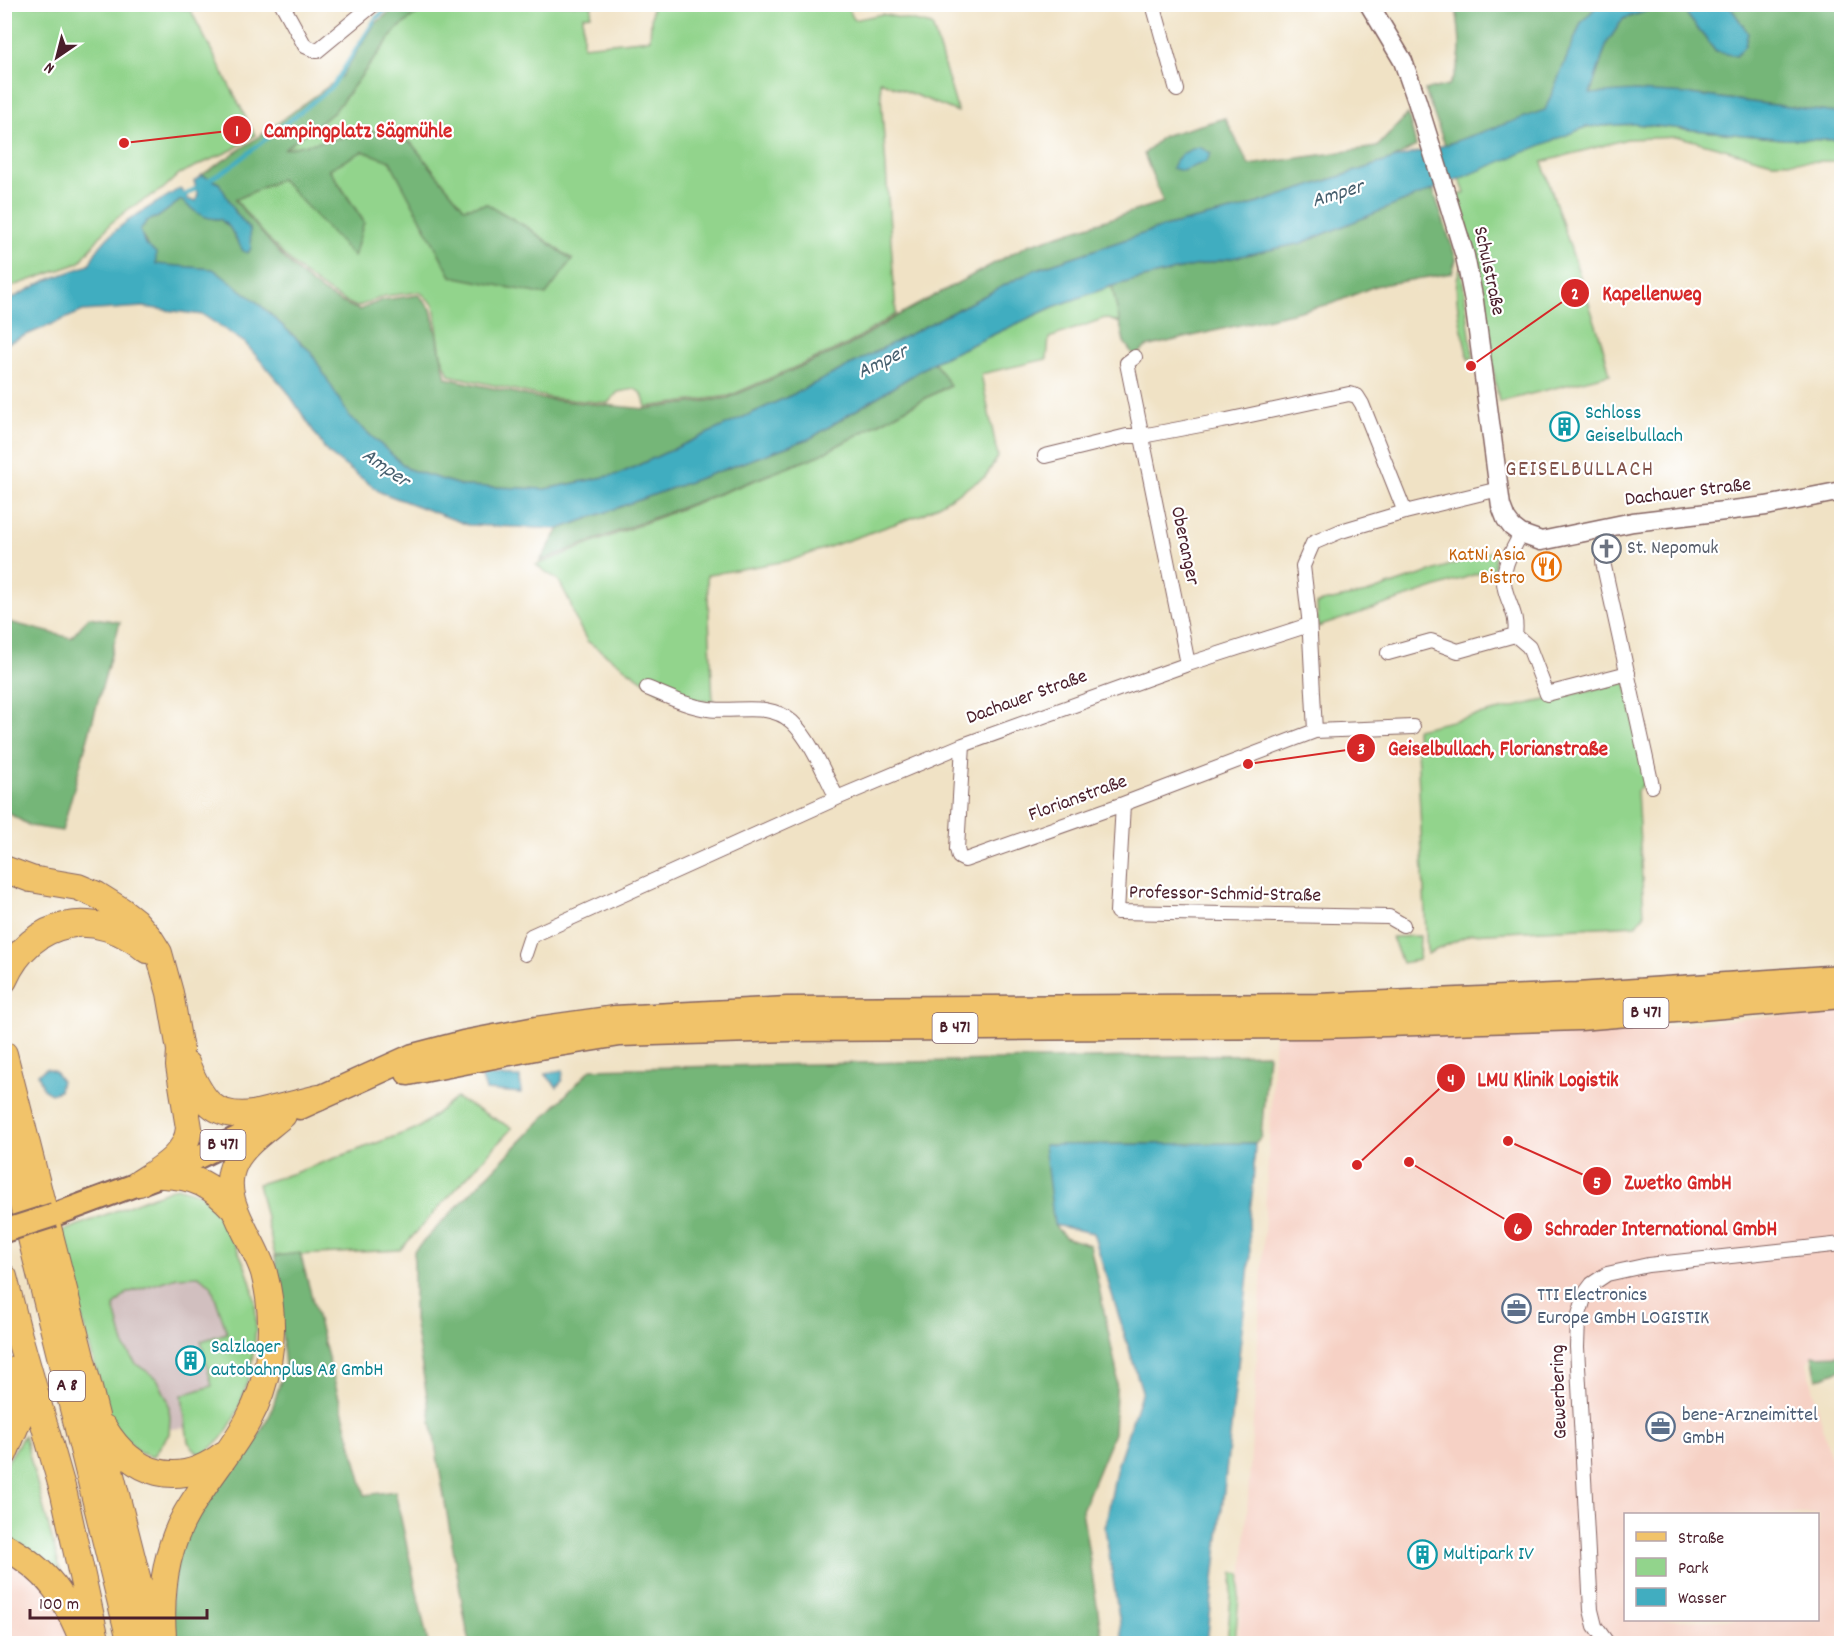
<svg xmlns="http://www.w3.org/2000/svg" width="1846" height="1648" font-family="Dekko,sans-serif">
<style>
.built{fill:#f6d1c5;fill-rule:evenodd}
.industrial{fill:#d1bfbf}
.green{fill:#92d48c;stroke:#6e7a5c;stroke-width:1.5}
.forest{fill:#75b678;stroke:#606a52;stroke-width:1.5}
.water{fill:#41adc0;stroke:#466676;stroke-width:1.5}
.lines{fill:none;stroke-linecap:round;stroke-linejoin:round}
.stream{stroke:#41adc0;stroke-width:4}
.minor-casing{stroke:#846361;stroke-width:16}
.tertiary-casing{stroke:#846361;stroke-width:21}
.primary-casing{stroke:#846361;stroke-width:26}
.trunk-casing{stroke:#846361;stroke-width:27}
.motorway-casing{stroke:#846361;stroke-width:28}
.minor{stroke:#fff;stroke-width:14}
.tertiary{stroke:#fff;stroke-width:18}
.primary{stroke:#f1c36a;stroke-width:22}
.trunk{stroke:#f1c36a;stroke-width:24}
.motorway{stroke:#f1c36a;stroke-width:26}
.primary-bridge-casing{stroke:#846361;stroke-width:26;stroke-linecap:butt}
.primary-bridge{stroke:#f1c36a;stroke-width:22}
.labels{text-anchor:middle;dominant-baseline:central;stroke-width:4.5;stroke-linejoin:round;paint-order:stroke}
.shield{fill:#fff;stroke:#80626b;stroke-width:1.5}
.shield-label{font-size:18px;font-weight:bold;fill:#4a1f2b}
.street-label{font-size:20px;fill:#4a1f2b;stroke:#fff}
.culture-label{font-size:20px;fill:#0d838f;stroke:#fff;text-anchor:start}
.worship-label{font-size:20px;fill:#5b616d;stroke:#fff;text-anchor:start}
.food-label{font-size:20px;fill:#c56008;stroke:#fff;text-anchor:end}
.service-label{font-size:20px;fill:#4e5e75;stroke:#fff;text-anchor:start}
.water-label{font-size:21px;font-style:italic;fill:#465f6e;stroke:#fff}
.quarter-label{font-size:22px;letter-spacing:1.5px;fill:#83544b;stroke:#fff}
.leader{fill:none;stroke:#d62828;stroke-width:2}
.callout-dot{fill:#d62828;stroke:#fff;stroke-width:2}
.mark-label{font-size:18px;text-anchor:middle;font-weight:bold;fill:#fff}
.callout-label{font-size:21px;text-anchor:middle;font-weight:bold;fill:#d62828;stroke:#fff;stroke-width:4.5;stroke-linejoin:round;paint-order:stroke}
</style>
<rect width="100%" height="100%" fill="#fff"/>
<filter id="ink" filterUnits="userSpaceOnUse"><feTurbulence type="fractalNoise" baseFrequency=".0167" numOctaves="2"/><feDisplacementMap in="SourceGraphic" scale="12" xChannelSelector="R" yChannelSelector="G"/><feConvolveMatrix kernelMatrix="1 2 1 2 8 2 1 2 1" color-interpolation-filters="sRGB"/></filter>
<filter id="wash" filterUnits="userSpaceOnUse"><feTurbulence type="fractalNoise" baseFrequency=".008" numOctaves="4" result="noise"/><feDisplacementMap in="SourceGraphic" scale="24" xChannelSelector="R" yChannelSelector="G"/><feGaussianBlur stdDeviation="1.35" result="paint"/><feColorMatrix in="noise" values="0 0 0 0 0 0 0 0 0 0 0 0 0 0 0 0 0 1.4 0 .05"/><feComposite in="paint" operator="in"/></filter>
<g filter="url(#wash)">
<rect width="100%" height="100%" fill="#f0e2c5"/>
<path class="built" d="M1841 1010V1355L1812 1356 1807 1363 1841 1501V1643L1238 1644 1255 1394 1275 1035 1669 1026ZM1626 1514H1818V1620H1626Z
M4 1550 44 1579 77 1643H5Z"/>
<path class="industrial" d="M170 1189 232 1279 220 1427 133 1430 76 1227Z"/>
<path class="green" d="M161 4 191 11 255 135 232 150 179 174 163 189 130 208 110 224 79 263 5 289V5Z
M428 5H592L591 15 583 16V46L650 39 652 5H847L854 20 882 14 932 25 958 112 880 81 896 314 848 344 729 396 646 407 642 394 635 389 618 392 608 403 550 398 449 375 441 355 434 305 420 292 385 296 357 307C306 285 269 242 235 199L281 179 364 222 329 168 362 151 390 160 451 276 572 259 528 228 487 204 464 208 411 143 375 131 282 150 333 113 396 30Z
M1634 124 1783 139 1841 140V161L1772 162 1680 137 1627 139 1542 162 1601 340 1610 374 1499 402 1474 262 1457 196 1465 193 1459 178 1586 127Z
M1461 267 1473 358 1468 359C1464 335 1449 288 1461 267Z
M1112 286 1120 323 1105 318 1049 338 1047 359 981 374 998 457 985 477 923 514 792 560 707 575 713 702 686 699 658 691 587 641 575 618 570 602 559 581 536 565 820 455 949 386 934 362 1053 307Z
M1495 550 1494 568 1318 627 1317 603 1367 593Z
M1626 682 1647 780 1637 791 1644 915 1636 925 1471 934 1427 954 1416 729Z
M1420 936 1419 960 1402 963 1392 937Z
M456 1098 512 1128 400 1250 275 1256 258 1184 294 1173 418 1128Z
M177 1187C185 1190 200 1192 207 1198 214 1203 220 1218 224 1225 238 1248 251 1275 255 1302 260 1345 244 1435 200 1455L188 1442 182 1395 212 1386 201 1341 227 1333 211 1285 198 1276 177 1277 127 1293 114 1306 125 1348 136 1364 157 1378 168 1401 170 1418 169 1434 153 1457 140 1453 111 1424 58 1233Z
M24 1435 63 1580 5 1537 4 1467Z
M1233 1573 1241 1574 1235 1643H1227Z"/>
<path class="forest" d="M398 5H428L396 30 334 112 284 149 375 131 411 143 464 208 487 204 528 228 572 260 546 295 451 276 390 161 363 151 329 169 364 222 354 257 281 179 235 200C264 235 293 275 333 298 341 302 350 306 359 310L382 300 419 295 431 309 446 378 543 399 645 409 728 398 848 346 895 317 1028 245 1163 202 1144 154 1163 136 1225 118 1249 165 1377 147 1408 114 1416 146 1393 159 1240 209 1163 227 1034 270 796 393 619 474 545 489 463 486 408 469 349 416 309 350 257 302 213 269 156 265 140 230 147 221 158 217 181 200C194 211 202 219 220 219L230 228 238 243 250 230 236 213 219 183 202 175 267 131 341 77 375 24Z
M1456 5H1598L1581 23 1546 110 1445 145 1425 90 1449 85C1466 58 1459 34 1456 5Z
M1729 5H1841V111L1836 113 1690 94H1590L1607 43 1623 19 1662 6 1685 12 1716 52 1748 33Z
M1433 189 1456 259 1452 273 1375 286 1334 303 1146 347 1135 357 1124 342 1112 286 1171 271 1302 243Z
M934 362 950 385 820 455 540 561 559 529 811 438Z
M89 617 120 622 62 831 30 826 5 811V621L71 638Z
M1268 1054 1261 1137 1255 1143 1045 1145 1054 1225 1065 1237 1090 1245 1117 1373 1114 1433 1082 1510 1103 1643H469L414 1320V1251L591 1069Z
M300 1253 365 1495 395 1491 428 1643 172 1644 171 1592 182 1533 207 1491 249 1453 271 1413 285 1366 275 1256Z
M1841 1355V1370L1817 1379 1812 1356Z"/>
<path class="water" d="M1598 5H1729L1748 33 1745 46 1736 56 1716 52 1685 12 1662 6 1623 19 1607 43 1590 94 1635 91 1690 94 1836 113 1841 111 1842 140 1783 139 1634 124 1586 127 1302 243 1171 271 1112 286 1053 307 934 362 811 438 559 529 468 525 380 492 327 452 287 391 245 343 203 315 143 307 83 311 5 344V302L45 281 89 265C105 227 148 210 180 188L189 200 196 201 198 194 194 181 202 175 219 183 236 213 250 230 251 248 248 253 243 251 230 228 220 219C202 219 194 211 181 200L158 217 147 221 140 230 145 244 156 253V264L213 269 257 302 311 352 349 416 408 469 463 486 545 489 619 474 796 393 1034 270 1163 227 1240 209 1393 159 1445 145 1545 110 1581 23Z
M1199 147 1211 153 1206 162 1182 171 1172 168C1176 156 1187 150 1199 147Z
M46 1068 54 1071 61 1080 59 1091 51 1094 44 1090 38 1074Z
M563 1070 562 1081 557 1087 545 1074Z
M481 1076 520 1077 521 1093 486 1090Z
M1255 1143 1253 1187 1249 1218 1250 1257 1207 1643H1123L1105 1528 1117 1466 1142 1391 1093 1233 1054 1225 1044 1145Z"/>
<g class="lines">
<path class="stream" d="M207 181 229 168 332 87 376 18 393 4
M182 197 198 187"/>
</g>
</g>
<g filter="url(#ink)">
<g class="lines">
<defs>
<path id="minor" d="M282 4 305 46 317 51 374 4
M1153 4 1177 90
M1135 357 1127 363 1188 664
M1045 456 1127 436H1142L1227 420 1349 394 1357 396 1362 404 1405 512
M1521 534C1512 551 1500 569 1505 589 1509 606 1518 615 1515 635L1529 647 1547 694 1628 673
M1603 562 1652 786
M1388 653 1431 641 1458 651 1515 635
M647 688C667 696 686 706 708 709 736 713 769 701 792 722 811 740 825 775 837 798
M1315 731 1309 617 1303 566 1313 543 1341 531 1405 512 1499 489
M963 745 957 849 959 857 965 860 1123 804 1315 731 1413 727
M1123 804 1117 912 1389 917 1403 925
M525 954 531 936 837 798 963 745 1188 664 1309 625
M1608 1644 1595 1626 1591 1610 1577 1347 1578 1318 1586 1292 1592 1284 1607 1274 1648 1265 1842 1244"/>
<path id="tertiary" d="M1369 4 1403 61 1417 101 1465 256 1474 301 1501 506 1506 519 1512 527 1521 534 1541 541 1633 522 1766 506 1842 491"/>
<path id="primary" d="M54 1215 162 1175 263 1125"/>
<path id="trunk" d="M408 1073 540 1047 620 1034 790 1029 1320 1026 1580 1018 1842 996
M300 1107 413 1056 463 1043 536 1029 615 1018 787 1009 1318 1006 1577 995 1842 977"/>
<path id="motorway" d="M4 869 31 879 78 887 97 895 121 910 135 921 149 937 159 953 170 993 180 1050 179 1066 189 1128C187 1155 159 1170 139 1183
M4 980C32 917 96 907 147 950
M4 1054 154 1644
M187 1065C201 1099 213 1119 253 1114L318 1098
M4 1128 131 1644
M162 1175C196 1176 211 1185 234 1209
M4 1277 19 1336 64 1494 97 1644
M104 1428C133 1475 178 1490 224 1454
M4 1454 19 1418V1367
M4 1546C49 1571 66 1597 84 1644
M163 1637C160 1595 165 1551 186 1514 216 1462 258 1426 268 1363 273 1333 272 1303 264 1273 254 1238 216 1199 235 1162 245 1143 267 1129 283 1115"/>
</defs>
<use href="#minor" class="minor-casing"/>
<use href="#tertiary" class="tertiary-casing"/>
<use href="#primary" class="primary-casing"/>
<use href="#trunk" class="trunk-casing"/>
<use href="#motorway" class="motorway-casing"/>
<use href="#minor" class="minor"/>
<use href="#tertiary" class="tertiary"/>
<use href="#primary" class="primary"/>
<use href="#trunk" class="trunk"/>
<use href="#motorway" class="motorway"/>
<defs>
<path id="primary-bridge" d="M4 1231 54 1215"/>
</defs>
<use href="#primary-bridge" class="primary-bridge-casing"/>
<use href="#primary-bridge" class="primary-bridge"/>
</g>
</g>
<defs>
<symbol id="building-ring" viewBox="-11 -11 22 22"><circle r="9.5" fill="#fff" stroke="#0f9aa8" stroke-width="1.5"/><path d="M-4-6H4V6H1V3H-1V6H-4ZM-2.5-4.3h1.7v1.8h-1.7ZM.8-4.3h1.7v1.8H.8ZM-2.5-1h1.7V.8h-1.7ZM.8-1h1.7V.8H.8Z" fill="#0f9aa8"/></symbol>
<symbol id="church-ring" viewBox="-11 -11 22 22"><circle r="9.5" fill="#fff" stroke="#6b7280" stroke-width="1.5"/><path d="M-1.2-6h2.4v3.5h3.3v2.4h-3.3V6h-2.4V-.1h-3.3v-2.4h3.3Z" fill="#6b7280"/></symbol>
<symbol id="restaurant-ring" viewBox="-11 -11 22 22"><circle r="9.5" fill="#fff" stroke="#e8710a" stroke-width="1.5"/><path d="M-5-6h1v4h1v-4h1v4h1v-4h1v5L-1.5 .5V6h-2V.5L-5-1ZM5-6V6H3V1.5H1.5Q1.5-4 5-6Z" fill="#e8710a"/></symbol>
<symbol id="office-ring" viewBox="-11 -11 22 22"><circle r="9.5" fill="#fff" stroke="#5c6f8a" stroke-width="1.5"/><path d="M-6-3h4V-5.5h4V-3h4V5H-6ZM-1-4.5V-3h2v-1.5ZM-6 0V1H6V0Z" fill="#5c6f8a"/></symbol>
</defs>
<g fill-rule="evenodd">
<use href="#building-ring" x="1548" y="410" width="33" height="33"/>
<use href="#church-ring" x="1590" y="532" width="33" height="33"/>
<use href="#restaurant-ring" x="1530" y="550" width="33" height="33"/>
<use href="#office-ring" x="1500" y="1292" width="33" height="33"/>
<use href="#building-ring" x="174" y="1344" width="33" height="33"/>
<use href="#office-ring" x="1644" y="1410" width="33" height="33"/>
<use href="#building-ring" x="1406" y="1538" width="33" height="33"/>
</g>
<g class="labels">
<g class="shield">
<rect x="1623.5" y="998" width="45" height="30" rx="4.5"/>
<rect x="932.5" y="1013" width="45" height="30" rx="4.5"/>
<rect x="200.5" y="1130" width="45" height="30" rx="4.5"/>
<rect x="49" y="1371" width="36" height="30" rx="4.5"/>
</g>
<g class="shield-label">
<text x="1646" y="1013">B 471</text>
<text x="955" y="1028">B 471</text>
<text x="223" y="1145">B 471</text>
<text x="67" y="1386">A 8</text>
</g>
<g class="street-label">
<text transform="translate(1488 271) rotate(78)">Schulstraße</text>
<text transform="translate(1688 493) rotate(-7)">Dachauer Straße</text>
<text transform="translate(1184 546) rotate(78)">Oberanger</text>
<text transform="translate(1027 698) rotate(-20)">Dachauer Straße</text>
<text transform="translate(1078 799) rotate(-20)">Florianstraße</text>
<text transform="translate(1225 895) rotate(1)">Professor-Schmid-Straße</text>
<text transform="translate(1560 1392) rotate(-92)">Gewerbering</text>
</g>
<g class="culture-label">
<text x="1585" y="414">Schloss<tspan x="1585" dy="23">Geiselbullach</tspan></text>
<text x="211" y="1348">Salzlager<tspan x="211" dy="23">autobahnplus A8 GmbH</tspan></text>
<text x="1443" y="1555">Multipark IV</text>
</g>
<g class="worship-label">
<text x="1627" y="549">St. Nepomuk</text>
</g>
<g class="food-label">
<text x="1525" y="556">KatNi Asia<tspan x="1525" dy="23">Bistro</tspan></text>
</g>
<g class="service-label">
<text x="1537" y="1296">TTI Electronics<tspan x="1537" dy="23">Europe GmbH LOGISTIK</tspan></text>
<text x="1682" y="1416">bene-Arzneimittel<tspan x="1682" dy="23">GmbH</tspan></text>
</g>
<g class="water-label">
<text transform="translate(1338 195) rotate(-17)">Amper</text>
<text transform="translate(883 363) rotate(-26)">Amper</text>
<text transform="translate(385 469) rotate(35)">Amper</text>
</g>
<g class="quarter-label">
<text x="1580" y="470">GEISELBULLACH</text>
</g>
</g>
<path class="leader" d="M124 143L237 130M1471 366L1575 293M1248 764L1361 748M1357 1165L1451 1078M1508 1141L1597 1181M1409 1162L1518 1227"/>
<g class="callout-dot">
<circle cx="124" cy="143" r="6"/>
<circle cx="1471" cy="366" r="6"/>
<circle cx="1248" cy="764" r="6"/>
<circle cx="1357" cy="1165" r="6"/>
<circle cx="1508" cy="1141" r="6"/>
<circle cx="1409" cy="1162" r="6"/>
<circle cx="237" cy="130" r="15"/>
<circle cx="1575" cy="293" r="15"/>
<circle cx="1361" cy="748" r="15"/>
<circle cx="1451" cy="1078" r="15"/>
<circle cx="1597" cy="1181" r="15"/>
<circle cx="1518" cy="1227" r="15"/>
</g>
<g class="mark-label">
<text x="237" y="136">1</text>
<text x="1575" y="299">2</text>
<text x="1361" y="754">3</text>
<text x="1451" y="1085">4</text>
<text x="1597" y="1188">5</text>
<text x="1518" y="1234">6</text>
</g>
<g class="callout-label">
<text x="358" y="137">Campingplatz Sägmühle</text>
<text x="1652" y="300">Kapellenweg</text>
<text x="1498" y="755">Geiselbullach, Florianstraße</text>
<text x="1548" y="1086">LMU Klinik Logistik</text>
<text x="1678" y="1189">Zwetko GmbH</text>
<text x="1661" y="1235">Schrader International GmbH</text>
</g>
<rect width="1846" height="1648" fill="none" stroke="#fff" stroke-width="24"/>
<rect x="1624" y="1513" width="195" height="108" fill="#ffffff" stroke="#b7a5aa" stroke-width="1.5"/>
<rect x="1636" y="1532" width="30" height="9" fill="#f1c36a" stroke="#b7a5aa" stroke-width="1.5"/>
<text x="1678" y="1543" font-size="18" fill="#4a1f2b">Straße</text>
<rect x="1636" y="1558" width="30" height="18" fill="#92d48c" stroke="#b7a5aa" stroke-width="1.5"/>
<text x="1678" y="1573" font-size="18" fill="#4a1f2b">Park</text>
<rect x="1636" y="1588" width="30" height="18" fill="#41adc0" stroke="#b7a5aa" stroke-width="1.5"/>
<text x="1678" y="1603" font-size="18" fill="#4a1f2b">Wasser</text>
<g transform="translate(57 57) rotate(215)" stroke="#ffffff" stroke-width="4.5" paint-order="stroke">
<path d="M0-4.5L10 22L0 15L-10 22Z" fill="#4a1f2b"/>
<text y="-9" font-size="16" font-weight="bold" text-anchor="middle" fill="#4a1f2b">N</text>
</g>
<path d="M30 1609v9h177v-9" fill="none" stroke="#4a1f2b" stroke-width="3"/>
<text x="39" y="1609" font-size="18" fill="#4a1f2b" stroke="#ffffff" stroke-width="4.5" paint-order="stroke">100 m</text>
</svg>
